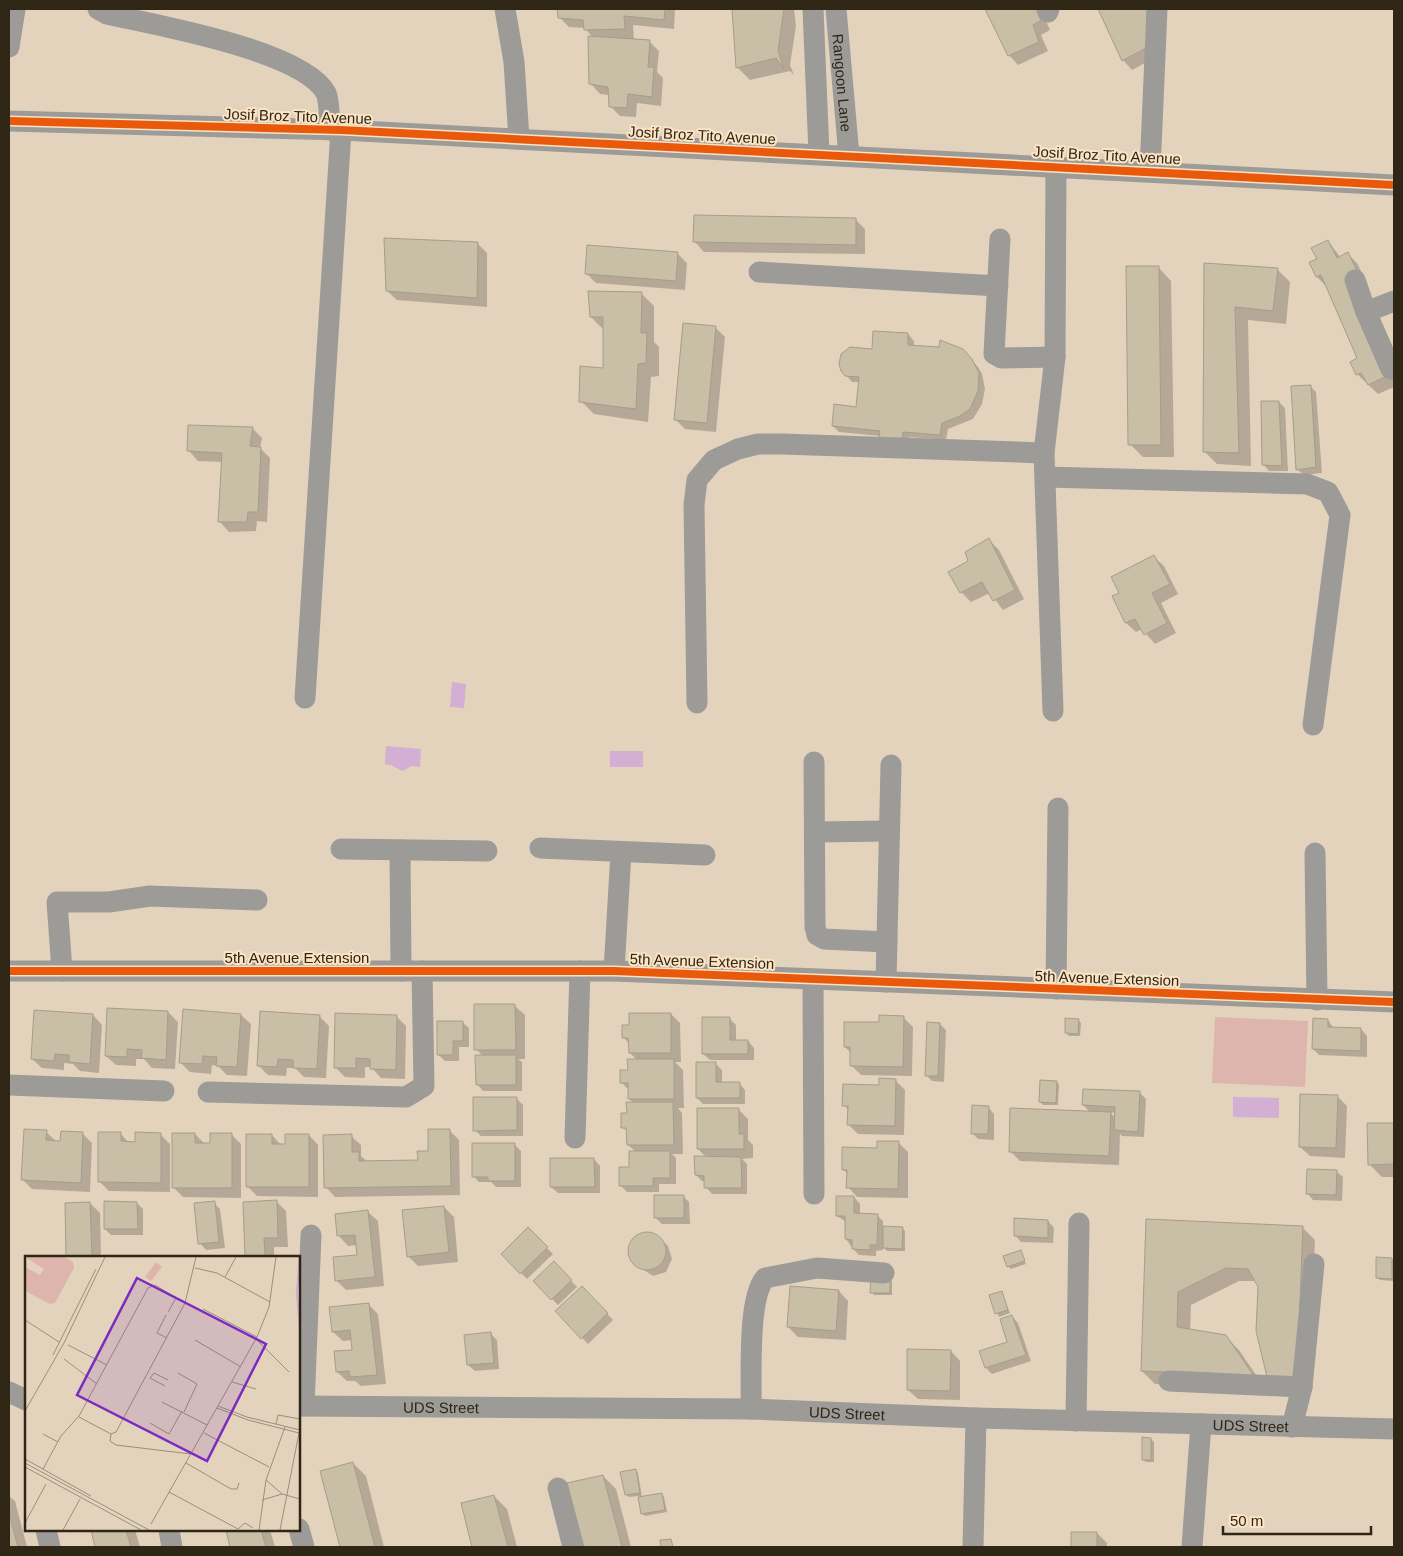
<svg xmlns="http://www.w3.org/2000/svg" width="1403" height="1556" font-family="Arial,sans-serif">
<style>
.green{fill:#deb5ad}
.water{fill:#d2afd3}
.shadow{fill:#0003;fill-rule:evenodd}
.building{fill:#c9bea6;stroke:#a69d8a}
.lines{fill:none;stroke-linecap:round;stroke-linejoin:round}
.minor{stroke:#9c9b98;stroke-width:21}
.cycleway-casing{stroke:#fbe3c4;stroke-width:11}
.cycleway{stroke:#e8590c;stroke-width:8}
.labels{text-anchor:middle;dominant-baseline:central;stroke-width:4;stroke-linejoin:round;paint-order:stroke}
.street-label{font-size:15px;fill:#302616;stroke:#fbe3c4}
.inset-river{fill:none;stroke:#d2afd3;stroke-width:2.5}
.inset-road{fill:none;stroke:#9b8e7a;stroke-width:1}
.view{fill:#7b2cbf;fill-opacity:0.15;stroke:#7b2cbf;stroke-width:2.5}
.inset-edge{fill:none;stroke:#302616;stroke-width:2.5}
</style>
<rect width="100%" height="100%" fill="#e3d3bd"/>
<path class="green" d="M1215 1017 1308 1021 1305 1087 1212 1083Z"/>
<path class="water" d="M452 682 466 684 464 708 450 707Z
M386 746 421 749 420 767 412 766 402 771 391 765 385 764Z
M610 751H643V767H610Z
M1233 1097 1279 1098V1118L1233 1117Z"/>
<path class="shadow" d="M559 9H675L674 29 633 25 634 40 649 41 659 51 657 72 663 78 661 106 637 103 636 117 620 116 610 106V95L600 94 591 84 592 37 585 28 569 27 559 17Z
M733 9H794L796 26 790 65 794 75 790 71 750 80 737 67Z
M987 9H1041L1050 30 1041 35 1048 51 1018 65 1009 55Z
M1099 9H1154L1163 53 1132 70 1123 60Z
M855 219 865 229V254L704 252 695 242Z
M1328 241 1341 258 1348 254 1357 263 1366 281 1394 376V387L1378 394 1357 374 1359 359 1327 287 1317 277 1311 263 1319 260Z
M477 243 487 253V307L397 300 387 291Z
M677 253 687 263 685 290 596 283 586 273Z
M1206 264 1277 269 1290 282 1286 324 1248 320 1251 466 1217 464 1204 451Z
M1158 267 1171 281 1174 457H1143L1130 444Z
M641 293 654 306V342L659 347V376L651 377 648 422 594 414 581 401 604 369V330L591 317Z
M715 327 725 337 716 432 685 429 675 419Z
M908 334 914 341V346L962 350 978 367 982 374 985 389 982 404 973 419 948 429 946 440 909 437 907 453 880 436 839 432 833 426 857 408 859 382H852L846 375 874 350Z
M1310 386 1316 392 1322 473 1304 475 1297 469Z
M1279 402 1285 408 1288 471H1269L1263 464Z
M252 428 262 438 260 448 270 458 267 522 257 521 256 531 229 532 220 522 223 462 198 461 189 451Z
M989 540 999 550 1024 599 1003 610 990 593 971 602 961 592 970 561Z
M1154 557 1164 566 1178 594 1161 603 1176 633 1155 644 1142 629 1136 632 1126 623 1113 597 1120 593Z
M515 1006 525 1015V1059H518L522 1062V1091H483L477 1084 483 1056 476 1049Z
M168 1012 178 1022 175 1069 152 1068 144 1059H136V1066L116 1065 106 1056Z
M671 1014 680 1023 681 1062H675L683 1070 684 1108H678L682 1113 683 1154H672L676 1158V1184H659V1192H627L621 1186 636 1152 628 1145V1132L623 1127 634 1103 629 1099V1090L622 1083 638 1061 630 1053V1044L623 1037 630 1026Z
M93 1015 102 1025 99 1073 80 1071 73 1064 64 1063V1070L42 1068 32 1059Z
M241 1015 251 1024 247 1076 227 1075 218 1066 212 1065 211 1074 190 1072 180 1062Z
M319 1016 329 1026 326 1078 304 1077 295 1068H287L286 1076 268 1075 258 1065Z
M396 1016 406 1026 405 1079 381 1078 371 1067H365V1078L345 1077 335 1067Z
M903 1017 913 1027 912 1076 861 1075 851 1065V1053L845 1047 880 1024Z
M729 1018 736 1025V1041H748L754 1048V1060H710L703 1054Z
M1078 1020 1081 1023 1080 1036H1069L1066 1033Z
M1328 1020 1334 1029H1361L1367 1036V1057L1319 1055 1313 1049Z
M462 1022 469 1028V1047H459V1061H445L438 1054Z
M940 1024 946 1030 944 1082 932 1081 926 1075Z
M715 1063 722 1070V1083H739L745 1090V1104H703L697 1098Z
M895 1080 905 1090 904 1135 858 1134 848 1124 849 1111 844 1105Z
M1057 1082 1059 1085 1058 1105H1043L1040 1102Z
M1140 1093 1146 1099 1144 1137 1122 1136 1120 1134 1119 1165 1020 1161 1010 1151 1090 1112 1083 1105ZM1110 1112 1116 1113V1119Z
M1337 1096 1347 1106 1345 1158 1310 1156 1300 1147Z
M516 1098 523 1105V1136H481L475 1130Z
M988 1107 994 1114V1140L978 1139 972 1133Z
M738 1109 748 1119V1140L753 1145V1158L742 1159 747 1164V1194H712L706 1187V1181H702L696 1175 707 1158 698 1149Z
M1368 1124H1394V1177H1382L1369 1164Z
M449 1130 459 1140 460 1195 335 1197 326 1187 351 1136 361 1145V1156L368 1162H419Z
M46 1132 57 1142H61L82 1133 92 1143 90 1192 32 1189 23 1180Z
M120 1133 129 1143H136L160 1134 170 1144V1192L109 1191 99 1181Z
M195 1134 205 1144H211L231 1134 241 1144V1198L183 1197 173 1187Z
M272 1135 281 1145 309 1135 318 1145V1197L257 1196 248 1187Z
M899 1143 908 1152V1198L857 1197 848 1187V1174L843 1169 878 1149Z
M514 1144 521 1151V1187H496L491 1182H479L473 1176Z
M594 1159 600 1166V1193H558L551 1187Z
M1336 1171 1343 1177 1342 1201 1313 1200 1307 1193Z
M683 1196 689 1202 690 1224H662L655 1217Z
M854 1197 860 1204V1215H877L883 1221V1228H902L905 1231V1251H887L883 1247V1250L876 1251V1256L859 1255 853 1249 846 1239V1222L837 1216Z
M276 1201 286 1211 288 1247H274V1257H279H246L244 1203Z
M90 1203 100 1213 101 1257H68L66 1204Z
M137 1203 143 1209V1235H111L105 1229Z
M214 1203 220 1209 225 1248 206 1250 200 1243Z
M444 1207 454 1217 458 1262 418 1266 408 1256Z
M368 1212 378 1221 384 1286 346 1290 337 1281 359 1256 358 1245 348 1246 339 1236Z
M1147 1220 1302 1227 1315 1240 1309 1389 1256 1281H1239L1191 1305 1190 1330 1225 1336 1239 1350 1265 1388 1155 1384 1142 1371Z
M1048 1221 1054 1228 1053 1243 1021 1242 1015 1235Z
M528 1229 553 1254 527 1279 503 1254Z
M649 1233 661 1239 668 1246 672 1259 666 1272 653 1276 633 1263 629 1249 635 1237Z
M1020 1251 1026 1264 1011 1269 1008 1266Z
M1392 1259 1394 1261V1281L1380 1280 1377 1277Z
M554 1263 577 1287 558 1305 535 1282Z
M889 1278 892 1281V1295H874L872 1292Z
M582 1287 613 1320 588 1344 557 1311Z
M839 1291 848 1301 846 1340 798 1337 788 1327Z
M1001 1292 1010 1313 999 1317 990 1296Z
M369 1305 378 1314 386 1384 361 1386 355 1381H347L337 1372 354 1351 353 1340 343 1341 333 1332Z
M1012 1316 1018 1323 1031 1361 992 1374 986 1368 981 1352 1009 1342Z
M490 1333 497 1340 499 1369 475 1371 468 1365Z
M951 1351 960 1361V1400L918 1399 908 1390Z
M1151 1439 1154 1442V1462H1146L1143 1459Z
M353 1463 366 1476 384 1547H341L321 1472Z
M635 1470 638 1473 642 1497 662 1494 664 1497 667 1512 645 1516 642 1513 639 1496 629 1497 626 1495Z
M603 1476 616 1489 631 1547H585L569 1484Z
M9 1496 15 1501 27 1547H9Z
M494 1496 507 1509 517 1547H474L462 1504Z
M92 1530H135L140 1547H97Z
M227 1530H270L275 1547H232Z
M1073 1533H1097L1107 1543V1547H1073Z"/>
<path class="building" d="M557 9H665L664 20 624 16 625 29 584 30 583 20 558 18Z
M732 9H784L778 51 784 69 776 58 736 68Z
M985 9H1036L1041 20 1033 25 1039 42 1008 56Z
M1098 9H1151L1155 43 1122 61Z
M588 36 650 40 648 67H654L652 97 628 94 627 108 609 107 608 87 589 84Z
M694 215 856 218V245L693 242Z
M384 238 478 242 477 298 386 291Z
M1328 240 1337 258 1348 252 1357 271 1389 375 1368 385 1361 373 1356 375 1350 362 1357 358 1321 275 1316 277 1309 262 1317 259 1311 248Z
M587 245 678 252 676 281 585 274Z
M1204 263 1278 268 1273 311 1235 307 1239 453 1203 452Z
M1126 266H1159L1161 445H1128Z
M588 291 642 292 641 333H647L646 363 638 364 636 409 579 402 580 366 603 368V317H590Z
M683 323 716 326 707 423 674 420Z
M873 331 908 333V345L939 347 940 340 963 349 972 359 979 373 978 391 970 409 960 416 942 423 940 435 903 432 901 448 878 446 880 431 832 426 834 404 856 407 859 377 845 376 841 371 839 364 841 354 850 347 872 349Z
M1311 385 1316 467 1296 470 1291 386Z
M1261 401H1279L1282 466 1262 465Z
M188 425 253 427 250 446 261 447 258 512H248L247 522H218L222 453 187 451Z
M989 538 1015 590 993 601 982 582 960 593 948 572 968 561 965 552Z
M1154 555 1170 584 1152 593 1167 623 1144 635 1135 619 1125 623 1112 596 1119 593 1111 577Z
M474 1004H515L516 1050H474Z
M107 1008 168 1011 166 1060 141 1058 142 1050 127 1049V1057L105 1056Z
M183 1009 241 1014 237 1067 216 1066 217 1057 203 1056 202 1064 179 1063Z
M34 1010 93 1014 90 1064 69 1062V1055L55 1054 54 1061 31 1059Z
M260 1011 320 1015 317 1069 293 1068V1060L278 1059 277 1067 257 1066Z
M335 1013 397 1015 396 1070 370 1069V1059L356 1058V1068H334Z
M629 1013H671V1053H629L628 1038H622V1025H629Z
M879 1015 904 1016 903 1067 850 1066V1047H844V1022H879Z
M702 1017H730V1040H748V1054H702Z
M1065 1018 1079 1019 1078 1034 1065 1033Z
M1313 1018 1328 1019V1027L1361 1028V1051L1312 1049Z
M437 1021H463V1041H453V1055H437Z
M927 1022 940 1023 938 1076H925Z
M475 1055H516V1085H476Z
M627 1059H674V1099H628V1083H620V1070H628Z
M696 1062H716V1082H740V1098H696Z
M879 1078 896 1079 895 1126 847 1125 848 1106H842L843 1084 879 1085Z
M1040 1080 1057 1081 1056 1103 1039 1102Z
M1083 1089 1140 1091 1138 1132 1114 1130 1115 1107 1082 1105Z
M1300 1094 1338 1095 1336 1148 1299 1147Z
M473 1097H517V1130L473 1131Z
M626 1102H673L674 1145H627L626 1128H621V1113H627Z
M972 1105 989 1106 988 1134H971Z
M697 1108H739V1134H744V1149H697Z
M1010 1108 1111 1112 1109 1156 1009 1152Z
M1367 1123H1394V1164L1368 1165Z
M24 1129 47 1130 46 1140 60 1141 61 1131 83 1132 81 1183 21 1180Z
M428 1129H450L451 1186 324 1188 323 1135 352 1134V1152H359V1161L418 1160 417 1151H428Z
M98 1132H121V1141L135 1142V1132L161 1133V1183L98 1182Z
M172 1133H195V1143H210V1133H232V1188H172Z
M246 1134H272V1144H285V1134H309V1187H246Z
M877 1141H899L898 1189 846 1188 847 1170H842V1147L877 1148Z
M472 1143H515V1181H488V1177H472Z
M629 1151H670V1178H653V1186H619V1167H629Z
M694 1156 741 1157 742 1188H704V1176L695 1175Z
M550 1158H594L595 1187H550Z
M1307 1169 1337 1170 1336 1195 1306 1194Z
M654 1195H684V1218H654Z
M836 1196H854V1213L878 1214 877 1245H870V1250L852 1249V1240L845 1239V1216H836Z
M277 1200 278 1238H264L265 1256 280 1257H245L243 1202Z
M104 1201 137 1202 138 1229H104Z
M215 1201 219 1242 198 1244 194 1203Z
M90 1202 92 1257H66L65 1203Z
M444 1206 449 1252 407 1257 402 1210Z
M368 1210 375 1277 335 1281 333 1257 357 1255 355 1235 337 1236 335 1214Z
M1014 1218 1048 1220V1238L1014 1236Z
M1146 1219 1303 1226 1297 1377H1267L1256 1331 1258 1287 1248 1269 1226 1268 1178 1292 1177 1327 1226 1335 1254 1376 1141 1371Z
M883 1226 903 1227 902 1249 883 1248Z
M528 1227 548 1247 520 1274 501 1254Z
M628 1251a19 19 0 1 1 38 0a19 19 0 1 1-38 0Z
M1021 1250 1025 1261 1007 1267 1003 1256Z
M1376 1257 1392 1258V1279L1376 1278Z
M554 1261 572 1280 551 1300 533 1281Z
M871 1276 890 1277V1293H870Z
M582 1286 608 1313 581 1339 555 1311Z
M790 1286 839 1290 836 1331 787 1327Z
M1002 1291 1008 1310 995 1314 989 1295Z
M369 1303 377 1375 350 1377 349 1371 336 1372 334 1351 352 1350 350 1330 332 1332 329 1307Z
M1012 1315 1026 1355 985 1368 979 1351 1007 1342 1000 1319Z
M491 1332 494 1363 467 1365 464 1335Z
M907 1349 951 1350 950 1391 907 1390Z
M1142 1437 1151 1438V1460H1142Z
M353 1462 375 1547H340L320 1471Z
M636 1469 640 1493 625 1495 620 1472Z
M603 1475 622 1547H584L567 1483Z
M662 1493 665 1510 641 1514 638 1497Z
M494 1495 508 1547H472L461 1503Z
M9 1513 18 1547H9Z
M91 1530H126L131 1547H95Z
M226 1530H261L266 1547H230Z
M1071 1532H1097V1547H1071Z
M671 1539 673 1547H661L660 1540Z"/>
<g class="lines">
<g class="minor">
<path d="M98 9 107 14C154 25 302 50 326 93 330 102 329 120 330 130"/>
<path d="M505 9 514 62 519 139"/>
<path d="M813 9 819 154"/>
<path id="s1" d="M836 9 849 156"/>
<path d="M1048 12 1049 9"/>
<path d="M9 47 15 9"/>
<path d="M9 121 341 130 1394 185"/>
<path d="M1150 171 1157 9"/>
<path d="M1000 239 994 354 1001 358 1055 357"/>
<path d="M759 272 998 286"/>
<path d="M1355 280 1366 312 1391 369"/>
<path d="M1366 312 1394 301"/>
<path d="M1046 477 1307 484 1328 492 1340 515 1313 725"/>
<path d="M305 698 341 130"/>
<path d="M697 703 694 505 697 480 714 460 738 449 758 444H783L1044 453"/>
<path d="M1053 711 1044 453 1055 357 1056 167"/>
<path d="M814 762 815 927 817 935 824 939 887 942"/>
<path d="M815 832 889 831"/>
<path d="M540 848 705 855"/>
<path d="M341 849 487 851"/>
<path d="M400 850 401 971"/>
<path d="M1315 853 1317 1000"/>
<path d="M9 971H614L1394 1002"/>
<path d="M62 971 57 902H109L150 896 257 900"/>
<path d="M614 971 621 852"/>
<path d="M813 979 814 1194"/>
<path d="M886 982 891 765"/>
<path d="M1056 989 1058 808"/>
<path d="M9 1085 164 1091"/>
<path d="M208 1092 406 1097 424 1086 422 971"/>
<path d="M575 1138 580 971"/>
<path d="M1169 1381 1302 1387 1292 1427"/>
<path d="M1302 1387 1314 1264"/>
<path d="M9 1392 26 1400"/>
<path id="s2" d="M299 1406 751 1409 976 1418 1394 1429"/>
<path d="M304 1406 311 1235"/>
<path d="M751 1409C752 1379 747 1299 765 1278L817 1268 884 1273"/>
<path d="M1076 1421 1079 1223"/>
<path d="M558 1488 573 1547"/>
<path d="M299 1529 304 1547"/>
<path d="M46 1530 50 1547"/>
<path d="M169 1530 172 1547"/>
<path d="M973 1547 976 1418"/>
<path d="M1192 1547 1201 1424"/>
</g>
<defs>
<path id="cycleway" d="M9 121 341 130 1394 185
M9 971H614L1394 1002"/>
</defs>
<use href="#cycleway" class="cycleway-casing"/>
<use href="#cycleway" class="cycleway"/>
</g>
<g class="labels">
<g class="street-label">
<text stroke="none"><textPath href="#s1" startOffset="74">Rangoon Lane</textPath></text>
<text transform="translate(298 116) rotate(2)">Josif Broz Tito Avenue</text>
<text transform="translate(702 135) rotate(3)">Josif Broz Tito Avenue</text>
<text transform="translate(1107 155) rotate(3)">Josif Broz Tito Avenue</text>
<text x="297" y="957">5th Avenue Extension</text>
<text transform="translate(702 961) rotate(2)">5th Avenue Extension</text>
<text transform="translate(1107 978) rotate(2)">5th Avenue Extension</text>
<text stroke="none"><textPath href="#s2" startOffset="142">UDS Street</textPath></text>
<text stroke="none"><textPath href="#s2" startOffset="548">UDS Street</textPath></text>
<text stroke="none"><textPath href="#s2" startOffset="952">UDS Street</textPath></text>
</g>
</g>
<g transform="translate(25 1256)">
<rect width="275" height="275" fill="#e3d3bd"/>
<path d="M0 1H40L48 6 49 12 30 47 25 48 0 35V11L15 19 19 13ZM131 6 137 11 126 25 120 21Z" fill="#deb5ad"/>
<path class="inset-river" d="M275 1 272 37 275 69"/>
<path class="inset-road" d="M170 12 192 17 245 46M200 21 211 1M178 53 232 81M143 56 151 42M141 59 132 77 142 82M0 64 34 86M231 83 264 116M170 84 216 111M43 89 82 109M28 99 71 13M39 103 72 128M153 117 172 128 159 156M125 122 129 117 143 124M125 122 140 130M207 126 231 133M137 146 182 169M193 150 222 161 275 174M192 152 223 164 274 177M0 155 39 87 80 1M54 161 86 178M125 167 144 178 157 155M251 168 253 159 275 163M260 171 241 224 257 238 275 243M179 177 244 211M18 178 33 186M86 178 91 176 160 47 171 1M86 178 85 185 91 189 166 198M0 203 66 240M0 207 124 274M161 207 206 233H212L214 227M0 211 116 274M18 213 36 180 54 160 123 32 130 29 160 47M144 236 213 273 220 267 228 272M237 244 257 238M0 267 21 228M126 268 232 81 244 51 251 1M38 274 55 243M234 274 241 224M255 274 274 177"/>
<path class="view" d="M112 22 241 88 182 205 52 139Z"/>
<rect width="275" height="275" class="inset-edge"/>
</g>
<rect width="1403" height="1556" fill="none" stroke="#302616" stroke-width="20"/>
<path d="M1223 1526v8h148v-8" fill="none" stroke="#302616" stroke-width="2.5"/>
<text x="1230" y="1526" font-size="15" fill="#302616" stroke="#fbe3c4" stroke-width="4" paint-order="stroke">50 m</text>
</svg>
